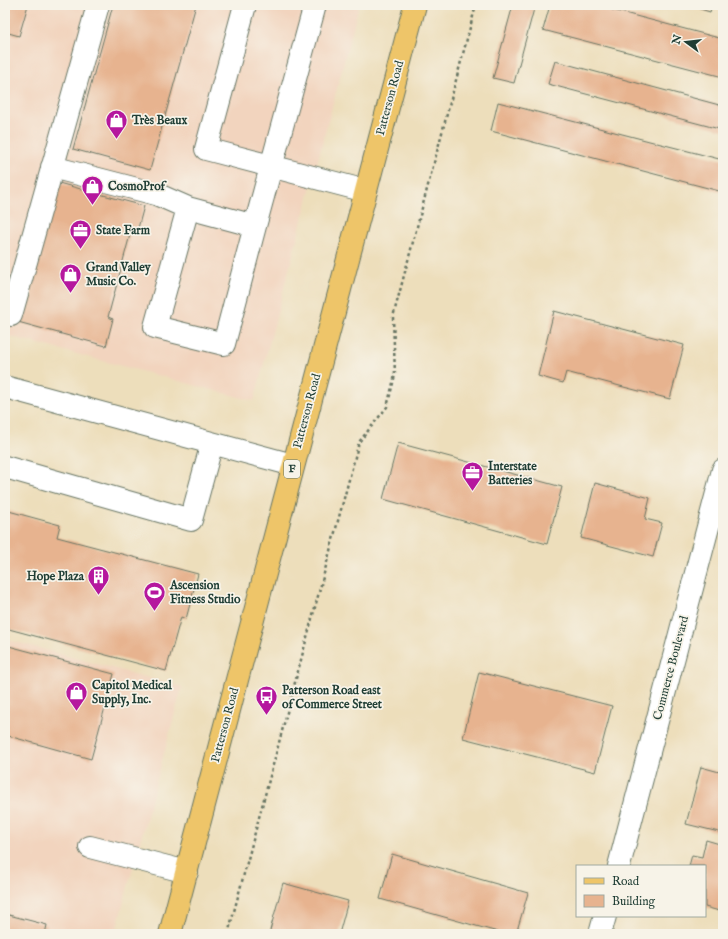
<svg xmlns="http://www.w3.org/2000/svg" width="728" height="939" font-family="'IM FELL English',serif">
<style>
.built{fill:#f2d4be}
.building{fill:#e7b38f}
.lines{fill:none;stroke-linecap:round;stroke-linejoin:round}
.minor-casing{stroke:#677563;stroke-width:24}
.major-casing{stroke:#677563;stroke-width:24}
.path{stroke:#677563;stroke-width:2.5;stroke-dasharray:3 3;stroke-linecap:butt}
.minor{stroke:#fff;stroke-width:22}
.major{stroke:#eec569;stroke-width:22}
.labels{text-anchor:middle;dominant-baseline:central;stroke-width:3.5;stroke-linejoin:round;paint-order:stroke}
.shield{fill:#f7f3e8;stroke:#60746a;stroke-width:1}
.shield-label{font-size:11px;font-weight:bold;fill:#1f3d34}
.street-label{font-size:12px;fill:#1f3d34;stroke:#f7f3e8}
.poi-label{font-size:12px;font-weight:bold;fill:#1f3d34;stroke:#f7f3e8;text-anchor:start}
</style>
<rect width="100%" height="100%" fill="#f7f3e8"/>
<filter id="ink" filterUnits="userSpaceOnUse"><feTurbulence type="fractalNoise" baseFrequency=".025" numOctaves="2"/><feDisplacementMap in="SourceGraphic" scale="8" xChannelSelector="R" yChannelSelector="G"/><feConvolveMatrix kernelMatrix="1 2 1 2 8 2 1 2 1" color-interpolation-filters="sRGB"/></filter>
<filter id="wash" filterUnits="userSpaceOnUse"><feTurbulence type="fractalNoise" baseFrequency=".012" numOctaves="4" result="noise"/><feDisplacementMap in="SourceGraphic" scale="16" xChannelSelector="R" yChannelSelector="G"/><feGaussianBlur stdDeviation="0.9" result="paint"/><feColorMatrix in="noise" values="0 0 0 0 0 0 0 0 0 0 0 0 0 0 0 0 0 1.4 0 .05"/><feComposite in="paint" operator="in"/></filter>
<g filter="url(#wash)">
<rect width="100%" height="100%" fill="#eddebb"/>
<path class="built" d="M5 5H359L254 401 5 335Z
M5 639 182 687 115 934H5Z"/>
<g id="blocks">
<path class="building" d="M5 5H28L19 36 5 32Z
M113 5H196L150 170 73 149Z
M513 5H535L514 83 493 78Z
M550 5H594L723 39V77L543 30Z
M687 5H712L710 12Z
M555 61 723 106V130L548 84Z
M498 102 723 160V192L491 131Z
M55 182 144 206 137 232 131 231 108 317 113 319 106 346 18 322Z
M554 311 684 345 670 399 566 372 563 383 538 376Z
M398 443 562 487 547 544 383 499Z
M595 483 650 498 645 519 662 523 653 557 581 538Z
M5 510 60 525 57 537 198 574 186 619 181 617 166 671 5 628Z
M5 645 114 674 91 759 5 735Z
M479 672 612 706 595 772 463 738Z
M701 767 723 773V833L686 824Z
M706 840 723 845V912L705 907V866H689L692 855 702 857Z
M392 854 528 893 516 934H505L380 899Z
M283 883 348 901 339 934H269Z
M5 914 47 925 45 934H5Z"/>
</g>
</g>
<g filter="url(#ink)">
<use href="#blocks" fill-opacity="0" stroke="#677563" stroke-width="1"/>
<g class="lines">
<defs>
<path id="minor" d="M245 5 206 149 366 191
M52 167 156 194 188 208 255 226 315 5
M188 208 155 327 224 344 255 226
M11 315 98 5
M5 387 293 465
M5 467 191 520 212 443
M90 847 187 872
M619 866 723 470
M600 934 605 916"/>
<path id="major" d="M170 934 415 5"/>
</defs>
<use href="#minor" class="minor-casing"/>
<use href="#major" class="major-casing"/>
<path class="path" d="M228 934 359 442 387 407 395 375 393 317 476 5"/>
<use href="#minor" class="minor"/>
<use href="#major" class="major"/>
</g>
</g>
<defs>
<symbol id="shop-pin" viewBox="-11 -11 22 30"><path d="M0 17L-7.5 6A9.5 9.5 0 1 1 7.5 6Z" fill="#b5179e" stroke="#f7f3e8"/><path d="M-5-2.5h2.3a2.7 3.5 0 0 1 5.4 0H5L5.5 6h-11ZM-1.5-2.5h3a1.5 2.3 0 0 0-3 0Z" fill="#fff"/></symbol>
<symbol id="office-pin" viewBox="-11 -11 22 30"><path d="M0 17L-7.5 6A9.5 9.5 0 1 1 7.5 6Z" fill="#b5179e" stroke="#f7f3e8"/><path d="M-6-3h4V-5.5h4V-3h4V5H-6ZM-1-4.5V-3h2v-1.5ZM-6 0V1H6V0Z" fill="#fff"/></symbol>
<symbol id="building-pin" viewBox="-11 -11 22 30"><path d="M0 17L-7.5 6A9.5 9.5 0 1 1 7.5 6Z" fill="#b5179e" stroke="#f7f3e8"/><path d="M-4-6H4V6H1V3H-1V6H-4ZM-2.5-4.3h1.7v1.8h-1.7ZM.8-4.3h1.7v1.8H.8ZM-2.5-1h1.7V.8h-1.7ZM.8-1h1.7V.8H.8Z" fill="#fff"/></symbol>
<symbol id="stadium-pin" viewBox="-11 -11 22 30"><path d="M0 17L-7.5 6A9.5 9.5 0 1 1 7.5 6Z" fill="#b5179e" stroke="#f7f3e8"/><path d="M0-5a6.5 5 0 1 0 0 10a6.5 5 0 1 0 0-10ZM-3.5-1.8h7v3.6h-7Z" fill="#fff"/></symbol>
<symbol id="bus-pin" viewBox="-11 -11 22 30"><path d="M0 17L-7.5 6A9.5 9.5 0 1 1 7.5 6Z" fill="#b5179e" stroke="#f7f3e8"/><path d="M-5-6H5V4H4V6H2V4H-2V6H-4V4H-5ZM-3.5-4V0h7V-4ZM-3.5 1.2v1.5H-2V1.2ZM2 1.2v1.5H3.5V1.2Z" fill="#fff"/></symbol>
</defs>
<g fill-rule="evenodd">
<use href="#shop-pin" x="104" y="108" width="25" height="34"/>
<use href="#shop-pin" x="80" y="174" width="25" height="34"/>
<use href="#office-pin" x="68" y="218" width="25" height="34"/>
<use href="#shop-pin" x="58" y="262" width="25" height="34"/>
<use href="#office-pin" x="460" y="460" width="25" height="34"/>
<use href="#building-pin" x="86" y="564" width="25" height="34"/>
<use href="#stadium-pin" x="142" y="580" width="25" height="34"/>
<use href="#shop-pin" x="64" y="680" width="25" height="34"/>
<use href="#bus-pin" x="254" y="684" width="25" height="34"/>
</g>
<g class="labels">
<rect class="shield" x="284" y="460" width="16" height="18" rx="3"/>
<g class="shield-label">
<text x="292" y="469">F</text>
</g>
<g class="street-label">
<text transform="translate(390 98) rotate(-75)">Patterson Road</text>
<text transform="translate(307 411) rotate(-75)">Patterson Road</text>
<text transform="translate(671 668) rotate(-75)">Commerce Boulevard</text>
<text transform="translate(225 725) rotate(-75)">Patterson Road</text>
</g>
<g class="poi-label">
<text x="132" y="120">Très Beaux</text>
<text x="108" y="186">CosmoProf</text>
<text x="96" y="230">State Farm</text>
<text x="86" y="267">Grand Valley<tspan x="86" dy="14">Music Co.</tspan></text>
<text x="488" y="466">Interstate<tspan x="488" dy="14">Batteries</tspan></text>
<text x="84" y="576" text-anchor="end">Hope Plaza</text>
<text x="170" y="585">Ascension<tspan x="170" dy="14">Fitness Studio</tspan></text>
<text x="92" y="685">Capitol Medical<tspan x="92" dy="14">Supply, Inc.</tspan></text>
<text x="282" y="690">Patterson Road east<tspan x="282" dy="14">of Commerce Street</tspan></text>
</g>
</g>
<rect width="728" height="939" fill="none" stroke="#f7f3e8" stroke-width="20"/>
<rect x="576" y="865" width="130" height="52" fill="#f7f3e8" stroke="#a1aaa0"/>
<rect x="584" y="878" width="20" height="6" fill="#eec569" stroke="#a1aaa0"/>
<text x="612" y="885" font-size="12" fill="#1f3d34">Road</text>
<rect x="584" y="895" width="20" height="12" fill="#e7b38f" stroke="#a1aaa0"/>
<text x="612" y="905" font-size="12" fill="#1f3d34">Building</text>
<g transform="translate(686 42) rotate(285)" stroke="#f7f3e8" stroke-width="3" paint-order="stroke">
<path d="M0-3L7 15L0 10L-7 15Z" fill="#1f3d34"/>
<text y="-6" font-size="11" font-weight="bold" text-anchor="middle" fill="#1f3d34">N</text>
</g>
</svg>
